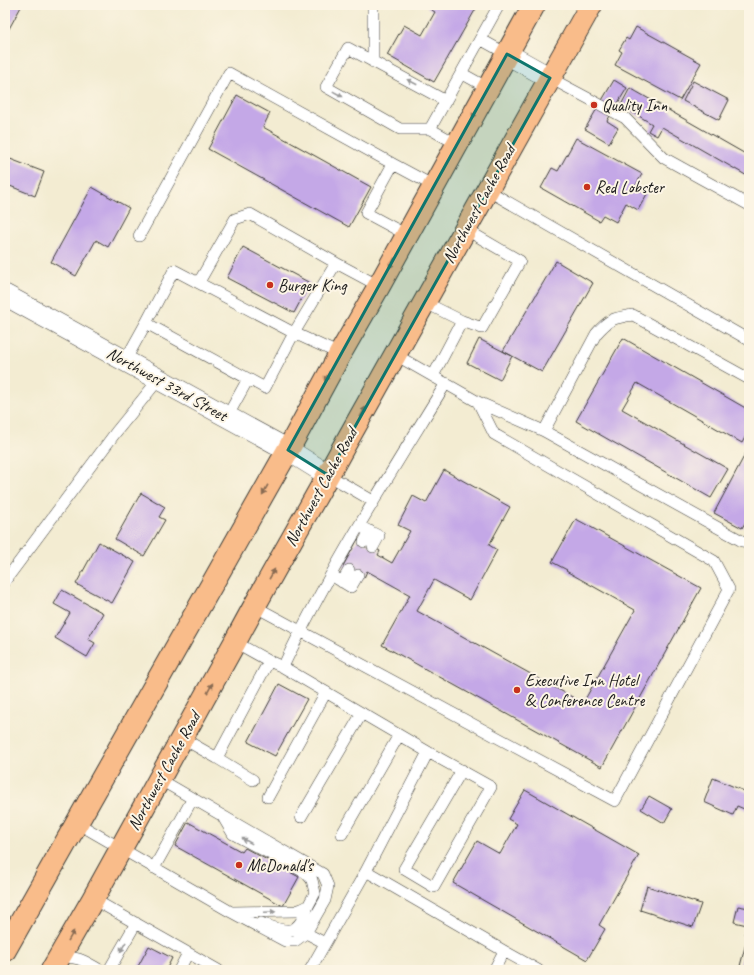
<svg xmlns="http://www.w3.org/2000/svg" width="754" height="975" font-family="Caveat,sans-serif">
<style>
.building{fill:#c4a8e7}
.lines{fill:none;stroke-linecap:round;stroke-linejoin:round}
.service-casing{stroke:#3c3b37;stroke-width:12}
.minor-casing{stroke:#3c3b37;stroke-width:22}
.primary-casing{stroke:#3c3b37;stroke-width:24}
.service{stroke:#fff;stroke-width:11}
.minor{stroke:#fff;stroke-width:21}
.primary{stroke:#f9bc8a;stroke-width:22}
.oneway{fill:#999}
.oneway2{fill:#8a6c53}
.marked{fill:#0f766e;fill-opacity:0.2;stroke:#0f766e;stroke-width:3;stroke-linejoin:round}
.poi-dot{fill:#c8321e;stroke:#fcf5e5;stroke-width:1.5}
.labels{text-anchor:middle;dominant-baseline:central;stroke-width:4;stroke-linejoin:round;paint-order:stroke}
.poi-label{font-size:17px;fill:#1c1c1c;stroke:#fcf5e5;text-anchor:start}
.street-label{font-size:17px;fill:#1c1c1c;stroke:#fcf5e5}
</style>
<rect width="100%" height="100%" fill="#fcf5e5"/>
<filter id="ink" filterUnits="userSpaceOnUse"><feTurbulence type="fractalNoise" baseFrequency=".025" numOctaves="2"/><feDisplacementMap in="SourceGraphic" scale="8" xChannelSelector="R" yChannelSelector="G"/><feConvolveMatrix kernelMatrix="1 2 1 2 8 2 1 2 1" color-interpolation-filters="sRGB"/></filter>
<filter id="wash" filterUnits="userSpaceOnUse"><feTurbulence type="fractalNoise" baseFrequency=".012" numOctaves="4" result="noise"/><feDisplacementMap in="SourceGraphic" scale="16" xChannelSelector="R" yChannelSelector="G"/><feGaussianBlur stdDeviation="0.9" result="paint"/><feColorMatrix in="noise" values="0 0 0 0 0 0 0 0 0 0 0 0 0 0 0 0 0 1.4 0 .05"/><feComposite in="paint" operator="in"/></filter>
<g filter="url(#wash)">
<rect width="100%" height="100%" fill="#f3ecd2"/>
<g id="blocks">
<path class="building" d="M5 5H22L5 36Z
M429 5H478L434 82 387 55 404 25 422 35 435 12 427 7Z
M636 27 701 63 680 100 615 65 622 52 619 50 626 38 629 40Z
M614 80 627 88 607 121 618 128 609 143 585 129Z
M693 81 729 100 719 120 683 101Z
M630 88 749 156V177L662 127 657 136 648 131 652 124 621 105Z
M237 95 270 113 263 127 371 187 349 227 208 149Z
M576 138 642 174 635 187 647 194 638 210 626 203 616 222 603 215 599 221 541 188 552 168 558 171Z
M5 157 44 172 35 196 5 184Z
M92 187 129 208 108 247 96 240 76 276 51 262Z
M243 247 310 283 294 313 227 278Z
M556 261 593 283 542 372 503 351Z
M623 338 749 410V430L742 443 637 383 622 409 728 469 711 498 576 421Z
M479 339 512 356 500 380 467 363Z
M749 447V516L742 528 714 513Z
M444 470 510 507 489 545 497 550 470 600 434 580 417 611 583 703 635 610 566 571 567 570 552 562 576 519 701 588 602 767 382 645 410 595 367 571 364 578 343 566 358 539 380 551 378 555 392 563 410 531 398 525 413 496 426 503Z
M141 493 165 507 159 517 165 520 144 556 115 539Z
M99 542 135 562 112 603 76 584Z
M62 590 103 613 88 639 95 643 87 657 55 638 70 613 54 604Z
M279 684 307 699 275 756 248 742Z
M713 778 749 793V811L737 806 733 815 704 802Z
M525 790 639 855 599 925 605 929 587 960 453 883 477 841 500 854 517 824 508 819Z
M649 796 672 809 664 823 641 809Z
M188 822 242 852 245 848 299 877 283 906 175 846Z
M647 886 701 904 693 927 640 910Z
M738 906 749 908V935L744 934 747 925 734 922Z
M746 943 749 944V970H739Z
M149 946 172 958 166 970H136Z"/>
</g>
</g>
<g filter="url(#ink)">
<use href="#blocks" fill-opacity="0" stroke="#3c3b37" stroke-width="1"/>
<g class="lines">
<defs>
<path id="service" d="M373 5V62
M480 39 507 54
M461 73 488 88
M550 78 625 118 664 158 749 205
M430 129H400L326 87 348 48 446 101
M457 144 430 129 499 5
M393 164 434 186
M487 190 749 340
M139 236 229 73 393 164 366 213 407 235
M199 282 235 219 250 214 336 263
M424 302 462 321
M340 354 294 333 265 388 146 323 174 270 294 333 336 263 379 286
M394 354 478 402 544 431 742 541 749 542
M125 361 146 323
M433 376 462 321 482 328 520 261 465 229
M227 417 248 379
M544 431 596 334C609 319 613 318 633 315L749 379
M328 475 373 501
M359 526 379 536 373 547
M364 542 370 531
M331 575 351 587 358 575
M5 581 116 432 159 379
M342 582 349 570
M254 606 615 801 729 589 714 561 494 434 478 402
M269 661 283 667C330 568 389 476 446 383
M283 667 428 752 491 787 434 887 404 869 462 770
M182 738 217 758 269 661 235 642
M217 758 253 780
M159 779 323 874 328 886 325 900 306 933
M268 797 326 692
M223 817 233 834 306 873 312 880 315 893 308 906 302 909 296 911 233 912
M301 817 362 713
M77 823 231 912 285 941H295L306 933 325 943
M342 834 399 735
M154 868 193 798
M366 871 428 752
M93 899 218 970
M261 923C270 926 287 934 295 928 301 924 306 912 308 906
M59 957C78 956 84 961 100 970
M109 970 136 923
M179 970 188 953
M310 970 366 871 504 951
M494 970 504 951 538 970"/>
<path id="minor" d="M507 54 550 78
M5 295 288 450 328 475"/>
<path id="primary" d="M5 950 288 450 340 354 379 286 534 5
M52 970 93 899 235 642C270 576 308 512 344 446 426 299 508 152 591 5"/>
</defs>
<use href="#service" class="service-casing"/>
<use href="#minor" class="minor-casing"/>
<use href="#primary" class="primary-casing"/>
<use href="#service" class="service"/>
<use href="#minor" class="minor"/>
<use href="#primary" class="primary"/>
</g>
<defs><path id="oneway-solid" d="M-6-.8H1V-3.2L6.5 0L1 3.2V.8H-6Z"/></defs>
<g class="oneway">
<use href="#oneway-solid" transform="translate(412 82) rotate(-152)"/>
<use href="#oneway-solid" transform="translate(338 94) rotate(29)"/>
<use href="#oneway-solid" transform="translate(247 841) rotate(-151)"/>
<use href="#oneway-solid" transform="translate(270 912) rotate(-2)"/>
<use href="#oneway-solid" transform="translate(123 947) rotate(120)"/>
</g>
<g class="oneway2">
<use href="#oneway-solid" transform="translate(475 113) rotate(119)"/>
<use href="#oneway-solid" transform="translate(392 263) rotate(119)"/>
<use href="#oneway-solid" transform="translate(327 376) rotate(118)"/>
<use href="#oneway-solid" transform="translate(363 412) rotate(-61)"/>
<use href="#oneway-solid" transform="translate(265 490) rotate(119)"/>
<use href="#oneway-solid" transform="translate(272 574) rotate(-61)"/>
<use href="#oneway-solid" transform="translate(210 688) rotate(-61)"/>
<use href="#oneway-solid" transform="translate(71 936) rotate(-60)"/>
</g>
</g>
<path class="marked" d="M507 54 550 78 328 475 288 450Z"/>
<g class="poi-dot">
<circle cx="594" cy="105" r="4"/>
<circle cx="587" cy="187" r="4"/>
<circle cx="270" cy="285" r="4"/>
<circle cx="517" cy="690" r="4"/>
<circle cx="239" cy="865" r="4"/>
</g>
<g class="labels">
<g class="poi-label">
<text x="602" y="105">Quality Inn</text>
<text x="595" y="187">Red Lobster</text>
<text x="278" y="285">Burger King</text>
<text x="525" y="680">Executive Inn Hotel<tspan x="525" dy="20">&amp; Conference Centre</tspan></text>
<text x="247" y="865">McDonald's</text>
</g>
<g class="street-label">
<text transform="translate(479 204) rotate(-61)">Northwest Cache Road</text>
<text transform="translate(167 384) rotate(29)">Northwest 33rd Street</text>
<text transform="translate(321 487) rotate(-61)">Northwest Cache Road</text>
<text transform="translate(164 771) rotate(-61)">Northwest Cache Road</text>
</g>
</g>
<rect width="754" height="975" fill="none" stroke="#fcf5e5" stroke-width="20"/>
</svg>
